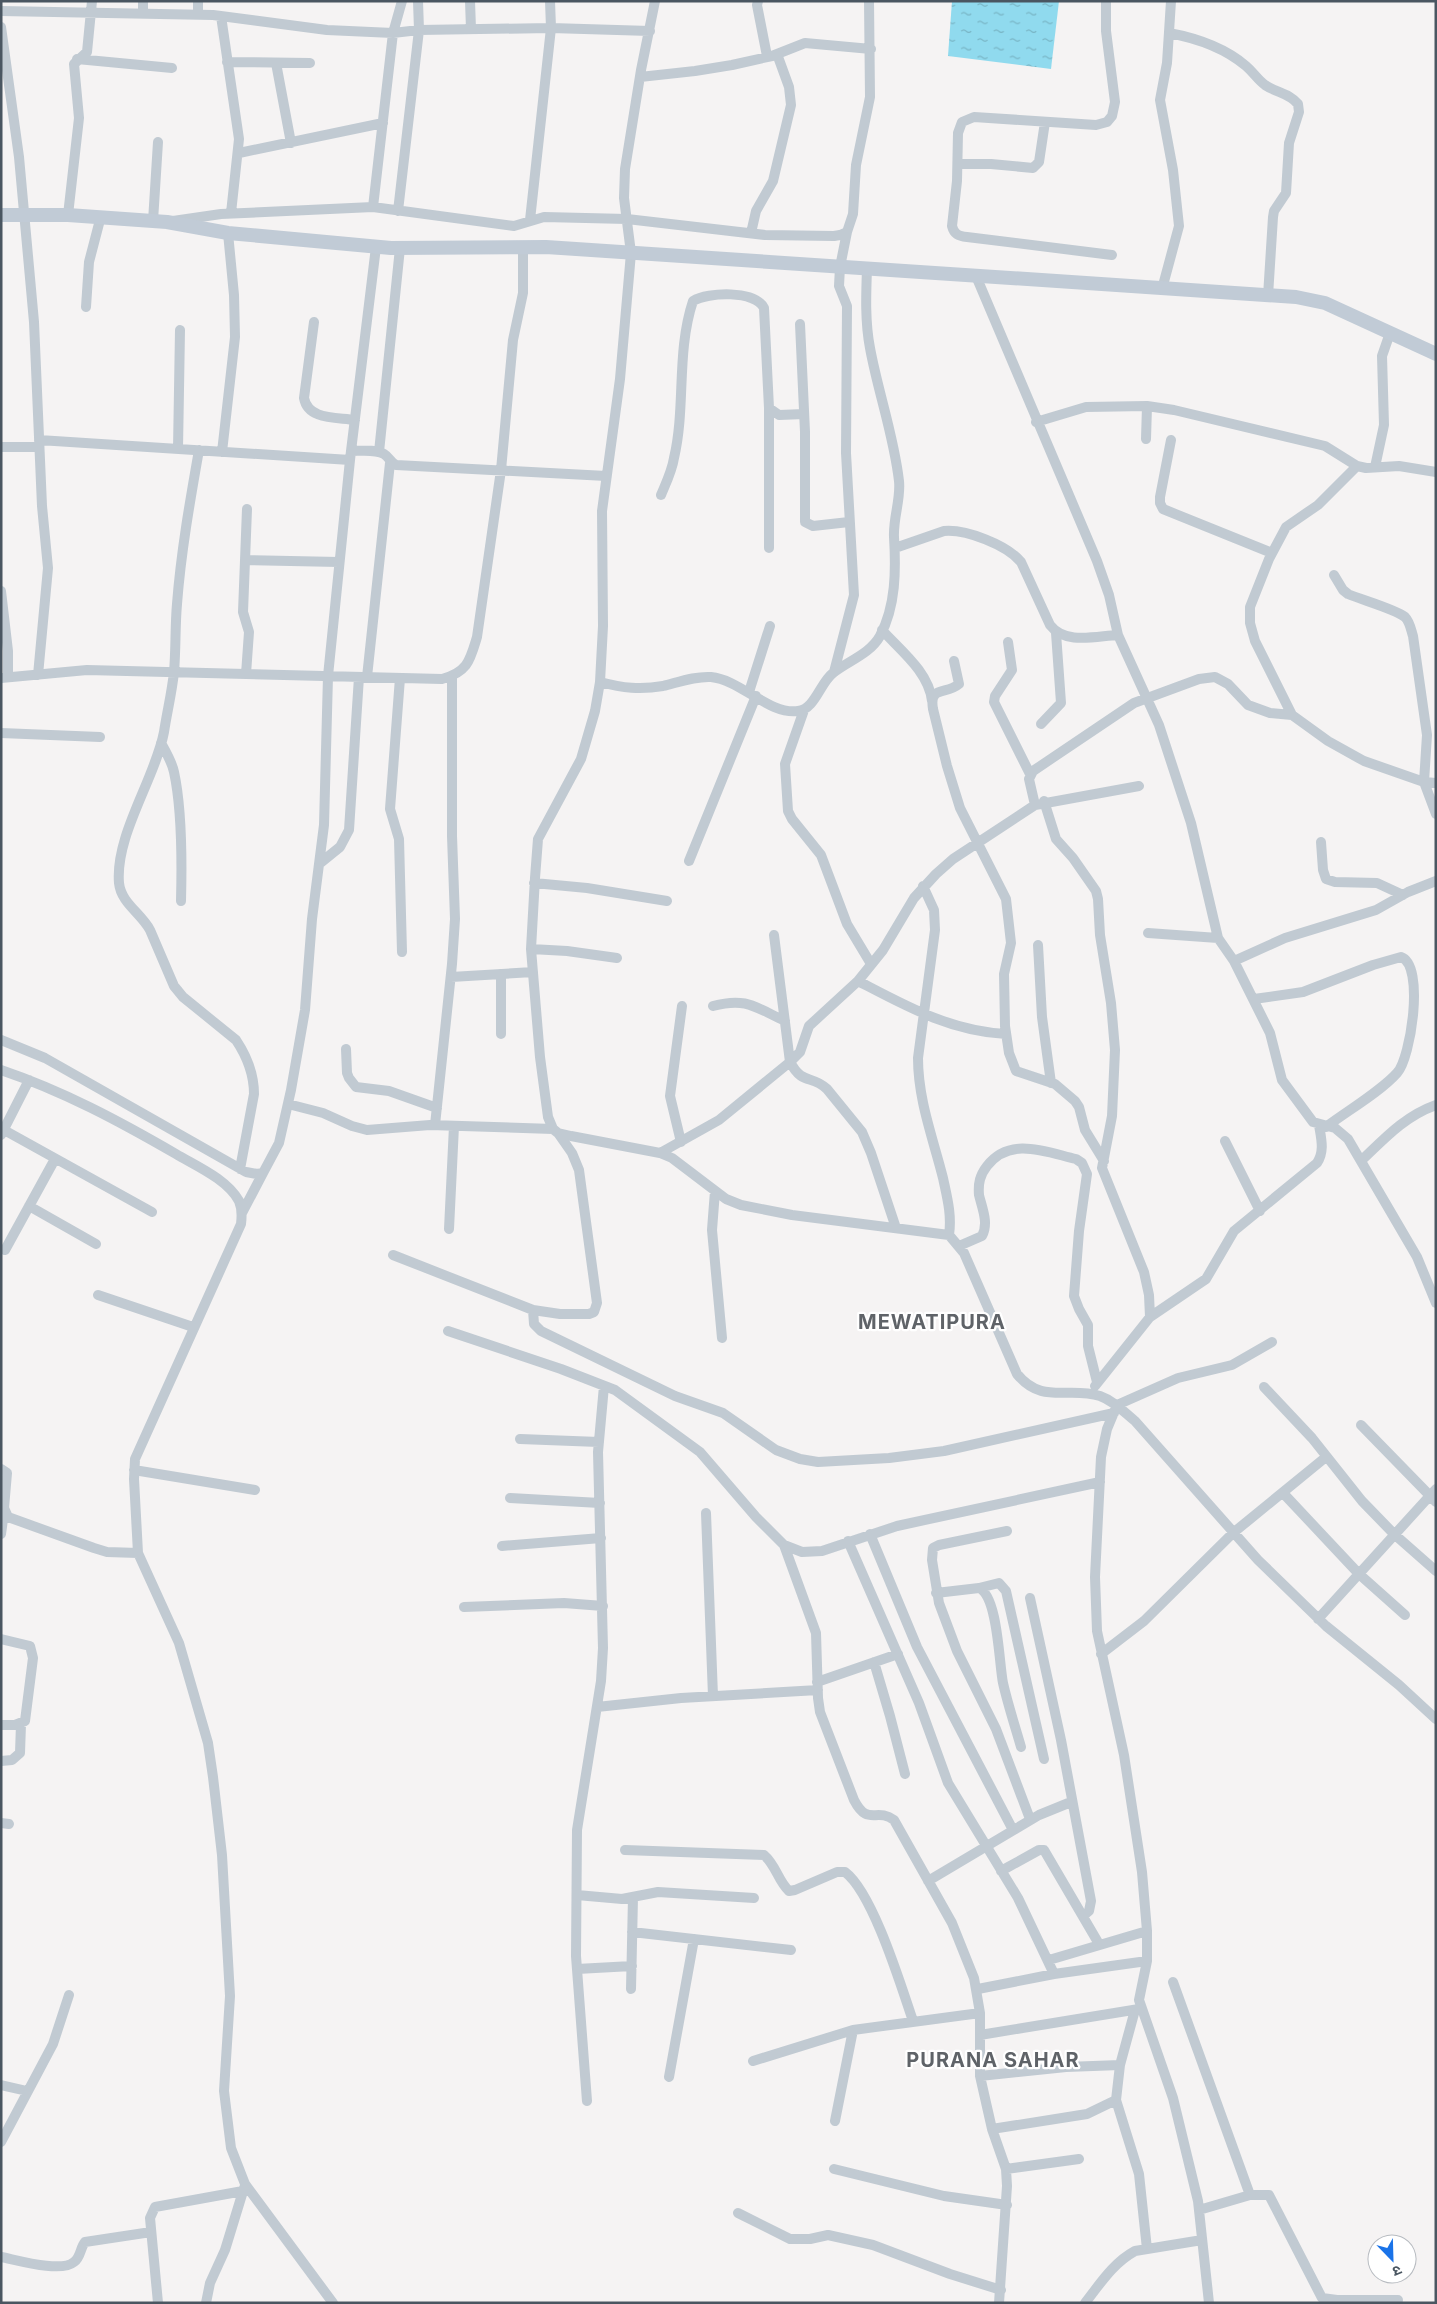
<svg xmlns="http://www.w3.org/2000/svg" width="1437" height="2304" font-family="Inter,'Noto Sans Devanagari',sans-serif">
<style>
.water{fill:url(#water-ripples)}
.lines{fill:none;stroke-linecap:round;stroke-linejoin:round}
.street{stroke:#c1cad2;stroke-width:10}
.secondary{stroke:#c1cbd6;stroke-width:14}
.labels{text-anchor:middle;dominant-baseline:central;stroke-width:4.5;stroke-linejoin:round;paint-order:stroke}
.district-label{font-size:20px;font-weight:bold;letter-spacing:1px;fill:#5f6368;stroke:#fff}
</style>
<defs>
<pattern id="water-ripples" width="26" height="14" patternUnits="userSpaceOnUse" patternTransform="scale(1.25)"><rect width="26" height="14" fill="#90daee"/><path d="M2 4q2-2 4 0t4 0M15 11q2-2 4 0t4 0" fill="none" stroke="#78b4c4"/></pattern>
</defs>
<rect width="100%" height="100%" fill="#f5f3f3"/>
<path class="water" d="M952 1H1059L1051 69 948 56Z"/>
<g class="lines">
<path class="street" d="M143 1V14
M198 1V15
M470 1 471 29
M655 1 641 70 625 169 624 198 631 253 620 379 602 511 603 626 600 682 595 711 581 759 538 839 535 878 531 949 540 1057 548 1117 553 1129 558 1133 571 1136 660 1153 672 1158 726 1199 741 1205 792 1215 949 1235 964 1253 1017 1374C1042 1405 1068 1386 1100 1396 1114 1401 1124 1412 1135 1421L1258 1560 1326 1626 1399 1685 1436 1719
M758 1 757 5 767 56
M1106 1V31L1115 102 1112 116 1107 122 1096 125 974 117 962 122 958 133 957 181 952 226C954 234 958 236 967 237L1112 255
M1 11 213 15 327 30 393 33 419 30 551 28 650 31
M221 16 239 139 231 213
M1 27 19 157 34 322 42 506 48 568 38 675
M1169 33C1196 38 1225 48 1246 66 1253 72 1258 80 1265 85 1277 93 1289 93 1298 104L1299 112 1289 143 1286 193 1274 211 1273 217 1268 296
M77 59 172 68
M227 62 310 63
M276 63 291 143
M640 77 695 71 732 65 772 56 805 43 871 49
M239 153 383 123
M958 164H991L1033 168 1039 162 1045 122
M373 207 514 226 544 217 627 219 765 235 834 236 840 235 847 232
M398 211 419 30 418 1
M68 215 79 118 74 64 87 52 92 1
M530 220 551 28 550 1
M153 221 158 142
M173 221 221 214 373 207 393 33 402 1
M751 233 756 211 773 181 791 105 789 87 777 54
M976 276 1097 561 1109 595 1118 635 1159 725 1191 823 1218 938 1234 961 1270 1033 1282 1080 1313 1122 1335 1128 1348 1139 1417 1257 1436 1303
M1162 289 1179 226 1173 170 1160 100 1167 63 1171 1
M86 307 89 262 101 216
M314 322 304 398C308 420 336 417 355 420
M800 324 805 432V522L813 526 849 522
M1036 422 1086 407 1147 406 1174 410 1325 446 1357 466 1366 468 1399 466 1436 472
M1146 439 1147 406
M39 440 350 460 351 451C360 451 376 449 384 454 389 457 390 462 396 465L606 476
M1171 440 1160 497V503L1163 509 1272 553
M1 447H39
M178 449 180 330
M199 450C190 501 181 552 177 604 175 626 176 649 174 672 172 692 167 712 164 732 155 779 115 835 119 883 121 903 141 913 150 930L174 986 183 997 236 1040C246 1055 254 1075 254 1094L240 1169
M351 451 376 247
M222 452 235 337 234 295 228 233
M379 452 400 248
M1375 467 1384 425 1382 356 1390 333
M661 495C666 483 672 471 674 458 686 407 676 352 693 301 708 292 755 290 764 308L769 408 779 415 804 414
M769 548V408
M895 548 944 531C966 529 1007 545 1021 562L1050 625C1065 645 1096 636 1118 635
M246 560 339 562
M1334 575 1343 590 1348 594C1362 600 1395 609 1405 617 1410 622 1411 630 1413 636L1427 735 1424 782 1436 814
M1 591 8 651V677
M882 630C900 650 929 672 932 701
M1008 642 1012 670 995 696 994 702 1030 774
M954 661 959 684C946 695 929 685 933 709L947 766 960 808 1006 899 1011 943 1004 974 1005 1026 1009 1053 1016 1071 1055 1084 1075 1101 1079 1107 1085 1130 1104 1161
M834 672 854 595 846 453 847 306 839 286 840 267 847 232 853 214 856 165 870 97 869 1
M246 674 249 632 243 612 247 509
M367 677 390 463
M1 678 87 670 442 679C468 672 470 660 477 637L501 470 513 340 523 293V247
M400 678 390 809 399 839 402 952
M600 682C623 688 640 690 663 686 679 682 695 676 711 677 741 680 769 715 798 711 815 709 820 683 833 673 848 661 870 654 880 636 896 606 896 570 894 537 893 518 901 499 899 481 894 436 878 392 870 348 865 322 866 295 867 269
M749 692 770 626
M804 710 785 764 788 811 792 819 821 855 847 924 871 964
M1292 715 1255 641 1250 623V607L1269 559 1286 527 1318 505 1357 466
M1041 724 1061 703 1056 633
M1 733 100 737
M161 743C166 752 172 762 174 772 182 809 182 863 181 901
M1044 801 1056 839 1073 858 1096 891 1098 899 1100 935 1111 1003 1115 1050 1112 1116 1102 1168 1144 1272 1149 1295 1150 1317
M1035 805 1029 779 1033 771 1134 703 1199 679 1215 677 1228 684 1248 705 1270 713 1292 715 1328 741 1364 761 1424 782 1436 783
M1321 842 1323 870 1326 879 1335 882 1377 883 1403 895
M689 861 756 696
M319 864 340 847 349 830 359 677
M534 883 587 888 667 901
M923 886 934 910 935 930 918 1058C918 1100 933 1138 943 1178 947 1197 952 1215 949 1235
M1148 933 1218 938
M774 935 790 1062C803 1086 811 1074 827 1089L862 1132 871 1153 896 1228
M1038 945 1042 1017 1051 1083
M531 949 567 951 617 958
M1234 961 1285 938 1376 910 1408 892 1436 881
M451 977 533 972
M858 981C906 1006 950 1031 1006 1034
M1254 999 1303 992 1373 965 1401 957C1425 965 1411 1058 1397 1073 1380 1092 1347 1111 1326 1127
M713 1006C746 997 755 1007 785 1021
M501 1034V974
M1 1040 45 1058 246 1172 257 1174 263 1173 279 1143 291 1090 305 1010 312 919 324 825 328 676 350 460
M346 1049 347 1073 349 1078 356 1087 389 1091 437 1108
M1 1070C63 1091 119 1121 176 1154 196 1166 227 1179 239 1201 242 1208 242 1216 241 1224L135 1459 134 1479 138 1553 179 1643 208 1743 213 1777 222 1855 230 1996 224 2091 231 2148 245 2184 333 2303
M288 1104 323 1113 352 1126 367 1130 430 1125 553 1129
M435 1125 452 964 455 919 452 836V676
M4 1130 152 1212
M1 1135 29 1080
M1225 1141 1260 1211
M681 1142 670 1096 682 1006
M660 1153 719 1120 790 1062 800 1052 809 1026 858 981 883 950 914 898 936 874 953 859 1035 805 1139 786
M1362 1160C1385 1138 1405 1116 1436 1105
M715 1191 712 1230 722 1338
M29 1206 96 1244
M242 1213 263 1173
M449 1229 454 1126
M959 1246 982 1236C989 1223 982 1208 979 1195 978 1183 980 1175 987 1166 1010 1136 1046 1152 1076 1159L1082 1163 1087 1174 1079 1231 1074 1296 1079 1309 1088 1325V1346L1097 1382
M5 1250 55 1159
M393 1255 533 1310 560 1314H589L594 1312 597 1303 579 1170 572 1153 558 1133
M98 1295 193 1327
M533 1310 534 1324 541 1331 675 1396 723 1413 776 1450 800 1459 818 1462 889 1458 944 1451 1114 1413
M448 1331 561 1369 615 1390 700 1452 756 1517 784 1545 802 1552 822 1551 897 1526 1100 1482
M1095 1386 1150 1317 1206 1279 1234 1231 1317 1163C1325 1151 1321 1138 1319 1125
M1264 1387 1312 1438 1362 1501 1394 1534 1436 1571
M1361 1425 1436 1502
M520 1439 599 1442
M1 1469 7 1473 4 1508 8 1517 94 1548 107 1552 138 1553
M134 1470 255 1490
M1283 1493 1359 1574 1405 1615
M510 1498 600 1503
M706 1513 713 1696
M1007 1531 939 1545 933 1548 932 1560 939 1603 957 1651 996 1729 1030 1819
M1 1534 4 1512
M870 1534 917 1647 1013 1830
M848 1541 919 1703 948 1783 1018 1898 1054 1974
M784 1545 816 1633 818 1698 820 1712 854 1800C868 1827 876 1807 894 1820L952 1923 974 1978 980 2013V2076L992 2129 1006 2169 1007 2186 999 2303
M502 1546 601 1538
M979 1588 999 1583 1006 1591 1044 1759
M936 1593 979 1588C998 1596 999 1664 1003 1683 1008 1705 1015 1726 1021 1747
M1030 1598 1061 1740 1091 1901 1089 1911 1083 1916
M464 1607 564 1603 603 1606
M1318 1619 1436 1489
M1 1639 30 1646 33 1658 25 1721 15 1725H1
M1101 1654 1144 1621 1233 1533 1326 1457
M874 1662 890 1716 905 1774
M817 1682 898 1654
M597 1707 681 1698 818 1690
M1 1761 12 1760 20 1753 21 1724
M1 1823 9 1824
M625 1850 764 1855C776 1865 778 1881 789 1891L795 1890 837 1872H845C873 1893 901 1986 913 2021
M1001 1871 1039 1850H1044L1099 1944
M928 1881 1039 1815 1071 1802
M577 1895 622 1899 658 1892 754 1898
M632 1932 791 1950
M1049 1960 1147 1931
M577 1969 632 1966
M1173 1982 1250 2195
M631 1989 633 1897
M978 1989 1054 1974 1147 1961
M1135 2010 1120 2065 1116 2100 1139 2174 1147 2249
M980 2035 1139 2009
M753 2061 853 2030 980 2013
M980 2076 1066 2067 1120 2065
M669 2077 694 1939
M1 2085 27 2091
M587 2101 576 1956 577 1830 601 1681 603 1648 598 1452 604 1386
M835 2121 853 2030
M992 2129 1087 2114 1116 2100
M1 2142 53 2044 69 1995
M834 2169 944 2196 1007 2205
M1006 2169 1079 2159
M1199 2210 1250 2195H1269L1322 2298 1337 2300H1398
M738 2213 790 2239H810L828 2235 873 2245 950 2274 1001 2290
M1 2257C17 2260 61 2273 74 2262 81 2257 80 2248 85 2242L151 2232
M158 2303 150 2218 155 2207 243 2191
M206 2303 210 2283 225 2250 244 2188
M1085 2303C1100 2284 1113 2263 1135 2251L1202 2240
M1209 2303 1198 2201 1173 2098 1139 2000 1147 1961V1931L1142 1872 1124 1755 1097 1631 1095 1577 1101 1457 1107 1429 1117 1405 1178 1378 1232 1365 1272 1342"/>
<path class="secondary" d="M1 215H68L167 222 228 233 391 248 546 247 1296 297 1325 303 1436 354"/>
</g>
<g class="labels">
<g class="district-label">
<text x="932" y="1322">MEWATIPURA</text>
<text x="993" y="2060">PURANA SAHAR</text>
</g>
</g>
<rect width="1437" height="2304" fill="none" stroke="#4a5661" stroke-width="5"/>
<g transform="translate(1392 2259) rotate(157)"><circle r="24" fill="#ffffff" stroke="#b7bbc0"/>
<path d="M0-4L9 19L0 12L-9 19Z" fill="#1a73e8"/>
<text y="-8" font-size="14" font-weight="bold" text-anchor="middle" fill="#4a5661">उ</text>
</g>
</svg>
